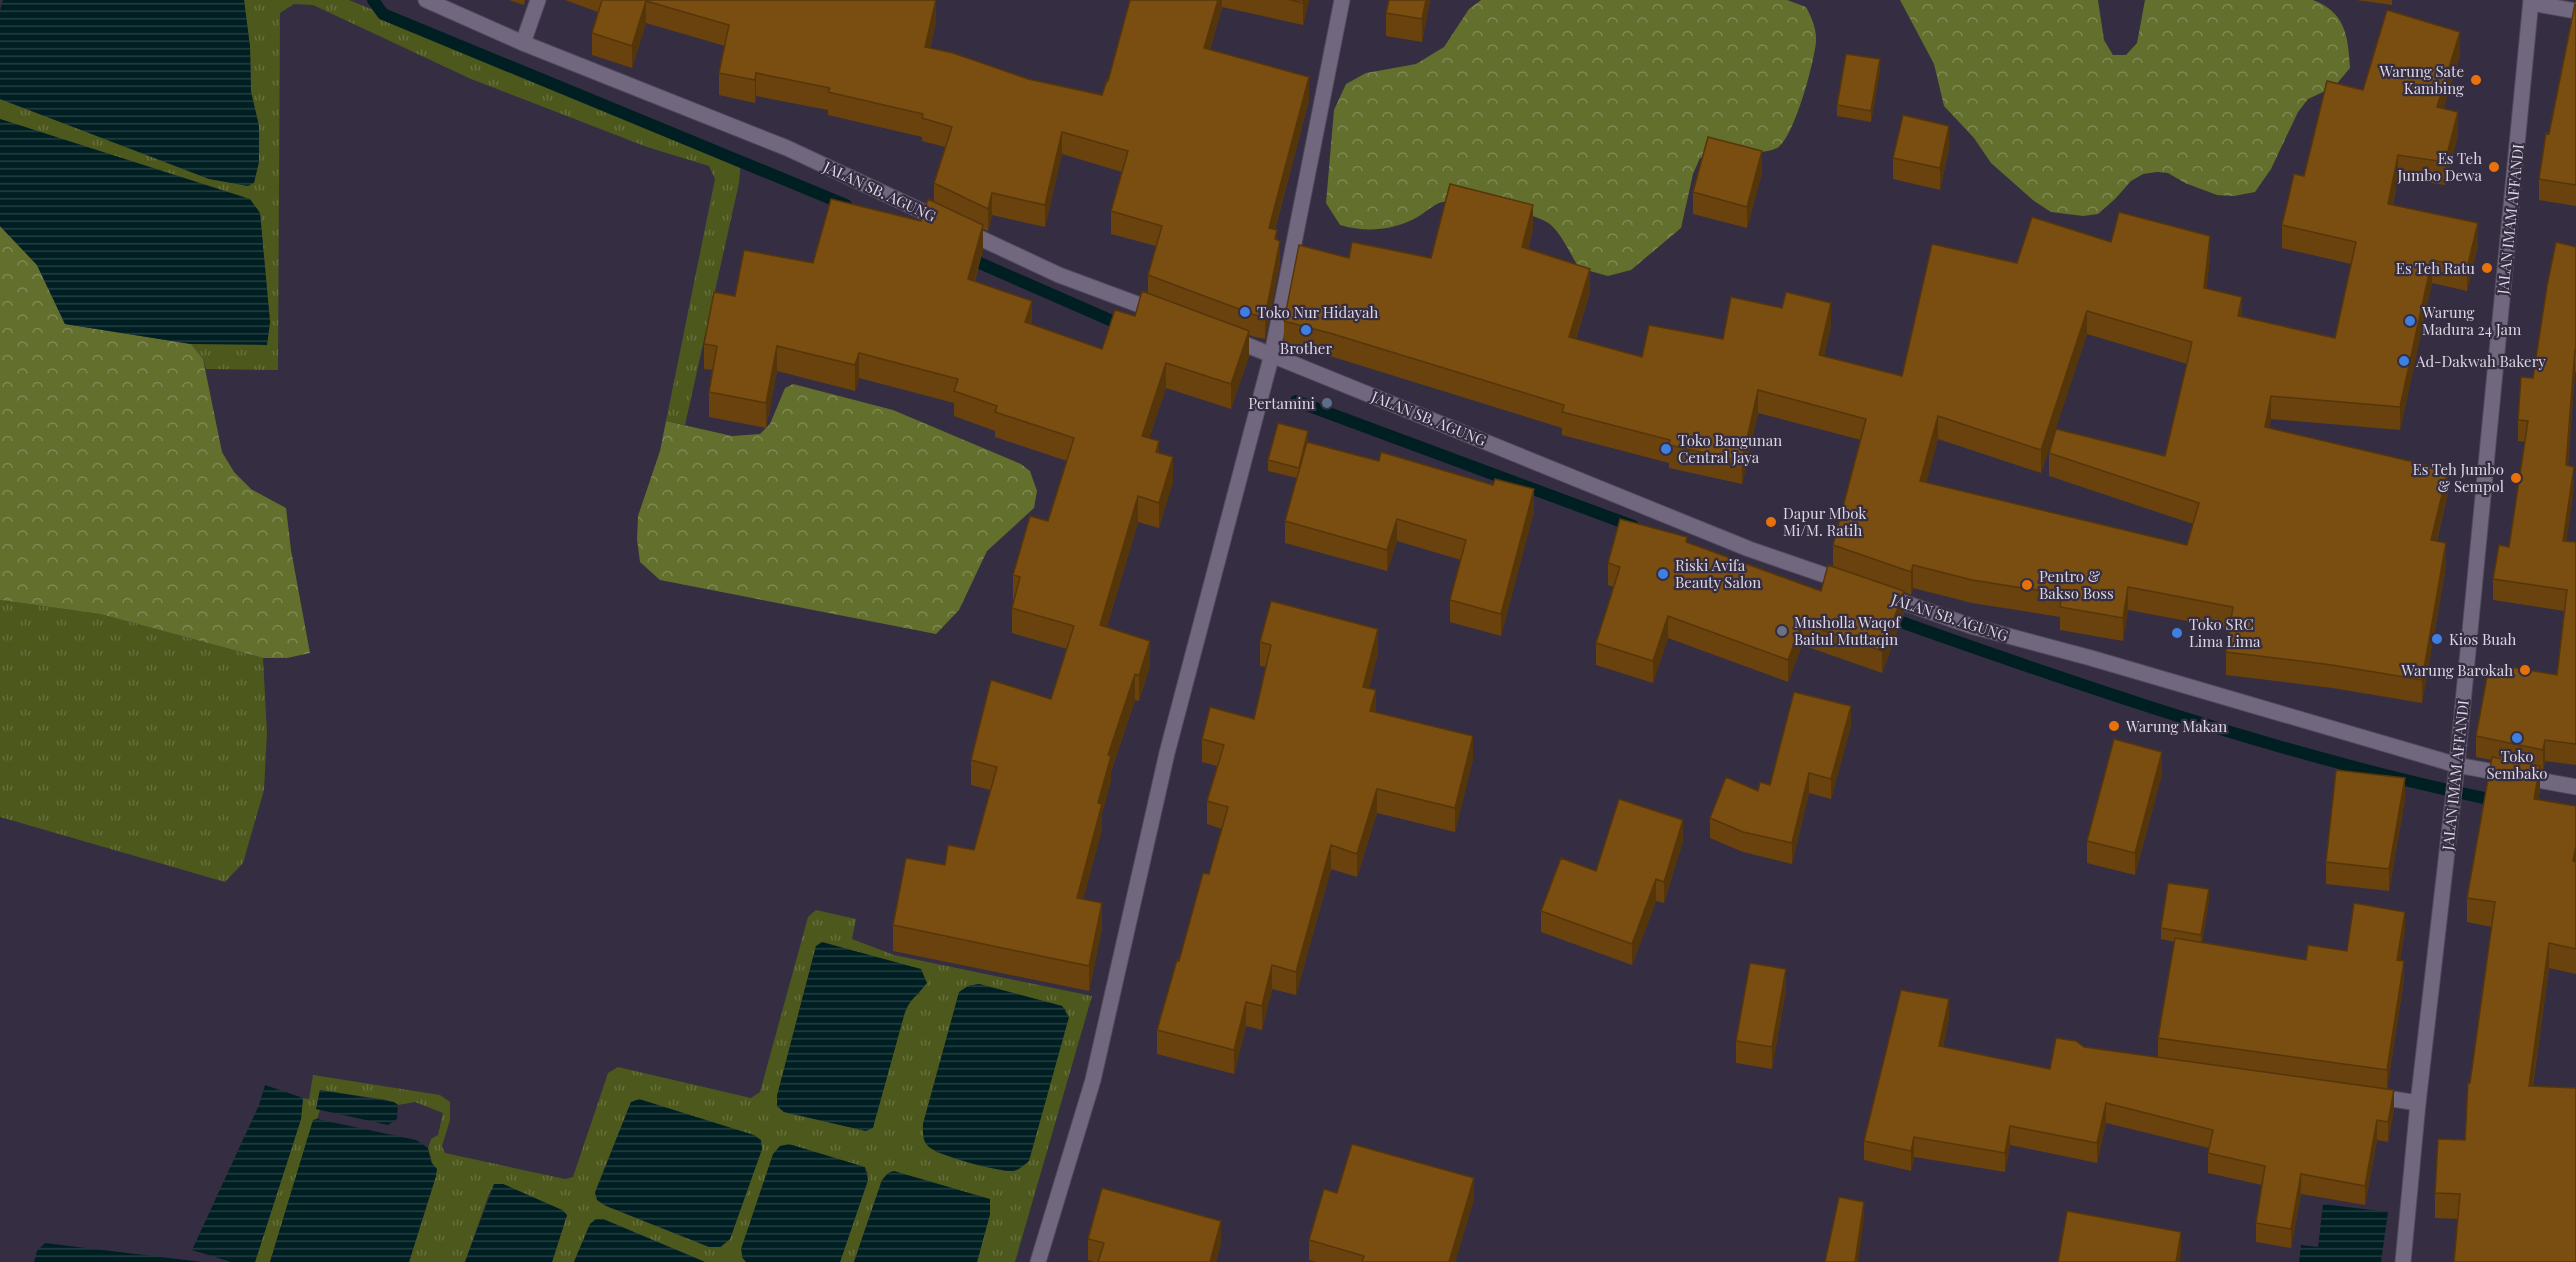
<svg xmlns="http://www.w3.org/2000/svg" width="2576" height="1262" font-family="'Playfair Display',serif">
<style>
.grass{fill:url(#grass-tufts);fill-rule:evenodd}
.forest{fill:url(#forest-crowns)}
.water{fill:url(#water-rules)}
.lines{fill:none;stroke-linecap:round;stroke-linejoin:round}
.stream{stroke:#001f22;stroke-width:12}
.street-casing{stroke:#524b5c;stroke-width:17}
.secondary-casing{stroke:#524b5c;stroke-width:17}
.street{stroke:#71687f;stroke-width:15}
.secondary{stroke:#71687f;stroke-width:15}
.wall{fill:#69420e;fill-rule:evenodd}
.shaded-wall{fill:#55360b}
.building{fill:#7a4d10;stroke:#55360b;stroke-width:1.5;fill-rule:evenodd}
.food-dot{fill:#e8710a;stroke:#352d41;stroke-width:2}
.shop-dot{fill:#3f7fe0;stroke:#352d41;stroke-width:2}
.service-dot{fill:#5c6f8a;stroke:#352d41;stroke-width:2}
.worship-dot{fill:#6b7280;stroke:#352d41;stroke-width:2}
.labels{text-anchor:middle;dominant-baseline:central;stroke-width:4.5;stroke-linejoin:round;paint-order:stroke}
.poi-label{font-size:15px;fill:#dcd7e4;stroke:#352d41;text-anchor:start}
.street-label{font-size:15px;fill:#dcd7e4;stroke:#352d41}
</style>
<defs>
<pattern id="grass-tufts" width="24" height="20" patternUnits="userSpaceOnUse" patternTransform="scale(1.5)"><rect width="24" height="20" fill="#4d581d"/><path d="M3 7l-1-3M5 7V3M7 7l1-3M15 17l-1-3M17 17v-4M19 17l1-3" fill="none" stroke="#666f3e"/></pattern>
<pattern id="forest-crowns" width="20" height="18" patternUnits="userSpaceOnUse" patternTransform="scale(1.5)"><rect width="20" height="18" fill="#636f2c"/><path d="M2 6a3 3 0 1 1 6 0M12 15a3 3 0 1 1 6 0" fill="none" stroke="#808955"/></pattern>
<pattern id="water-rules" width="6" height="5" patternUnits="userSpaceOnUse" patternTransform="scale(1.5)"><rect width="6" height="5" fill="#001f22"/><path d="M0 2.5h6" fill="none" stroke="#253f42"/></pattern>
</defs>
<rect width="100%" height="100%" fill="#352d41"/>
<path class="grass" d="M244 0H349L741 161 739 183 685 425 666 421 715 179 709 166 647 147 471 79 313 5 294 4 280 13 278 370 206 369 203 359 191 344H267L270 322 260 213 250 200 0 119V99L209 178 248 186 259 126 251 92 250 47Z
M0 600 100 614 263 658 267 732 264 790 243 863 225 882 0 817Z
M816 910 856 919 852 939 894 955 1092 996 1015 1262H977L990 1214 882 1180 854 1262H840L868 1180 867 1171 742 1257 746 1262H705L603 1219H596L590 1224 574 1262H552L567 1215 562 1210 503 1184 490 1191 465 1262H409L436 1176 428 1148 431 1139 438 1135 443 1113 415 1102 398 1105 387 1100 320 1090 316 1109 320 1110 317 1119 313 1121 270 1262H255L301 1119 303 1098 309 1099 313 1075 440 1095 450 1102V1120L442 1146 445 1153 565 1179 573 1177 608 1073 618 1067 751 1098 760 1092 808 917ZM816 946 920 993 910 1000 905 1012 866 1131 784 1112 777 1106V1096ZM979 984 1062 1006 1066 1010 1017 1170 1005 1171 936 1152 923 1135V1124L959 993 968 986ZM631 1102 762 1149 730 1239 721 1247 595 1192Z"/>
<path class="forest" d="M1481 0H1787L1806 7C1812 18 1817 30 1816 42 1814 63 1794 139 1777 148 1764 155 1745 150 1731 151 1721 152 1710 155 1700 158L1693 174 1681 228 1631 270 1608 276 1579 268C1571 255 1562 235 1551 225 1536 212 1458 196 1439 203 1430 207 1421 216 1412 220 1388 231 1364 232 1340 225L1326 203 1334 110 1346 84 1366 73 1416 64 1444 47 1469 9Z
M1900 0H2098L2104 40 2113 55H2126L2137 43 2145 0H2313C2346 13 2348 36 2350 68L2334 87 2308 99 2298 112 2271 169 2255 192 2234 196 2217 195 2185 183 2168 173 2157 172 2143 174 2131 181 2115 199 2098 214 2083 216 2051 212 2034 201 1991 163 1974 138 1944 106 1934 64Z
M0 226 37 265 65 324 191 344 203 359 222 452 234 472 251 489 286 508 291 550 310 653 287 658H263L100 614 0 600Z
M793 384 893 410 1021 464 1030 471 1037 491 1034 508 987 551 959 610 936 634 660 580 640 562 637 539 638 516 660 451 666 421 732 436 760 434 770 424 785 388Z"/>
<path class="water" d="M3 0H244L250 47 251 92 259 126V162L254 183 248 186 209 179 0 99V11Z
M0 119 250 199 260 213 270 322 267 345 191 344 65 324 37 265 0 226Z
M822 942 921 969 927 983C919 994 910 999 905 1012L873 1128 866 1131 784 1112 777 1106V1096L816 946Z
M979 984 1062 1006 1069 1017 1029 1161C1024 1165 1019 1170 1013 1171 1000 1172 937 1156 928 1146 922 1140 923 1132 923 1124L959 992 968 986Z
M265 1085 303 1098 301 1119 255 1262H231L192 1250 259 1105Z
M320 1090 394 1102 398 1105 397 1119 388 1125 316 1109Z
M639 1099 754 1135 761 1140 762 1149 730 1239 720 1247H709L606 1206 597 1200 595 1193 631 1102Z
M317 1119 416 1140 428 1148 431 1162 437 1169 436 1176 409 1262H270L313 1120Z
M789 1144 865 1167 868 1180 840 1262H746L742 1257 741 1249 773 1154 780 1146Z
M894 1171 990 1199V1214L977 1262H854L882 1180 888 1173Z
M494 1184H503L562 1210 567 1215 552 1262H465Z
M2323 1204 2388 1212 2381 1262H2299L2301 1245 2318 1247Z
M596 1219H603L705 1262H574L590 1224Z
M45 1243 186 1260 202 1262H34L37 1251Z"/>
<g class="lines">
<path class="stream" d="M373 0 383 14 846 205
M966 257 1126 327
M1296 401 1633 526
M1887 617C2087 688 2290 758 2498 801"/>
<defs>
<path id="street" d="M2531 3 2576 11
M523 43 538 0
M2457 765 2576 787
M2374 1096 2418 1103
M1038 1262 1093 1080 1167 753 1272 354 1342 0"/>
<path id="secondary" d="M426 0 523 43 787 148 941 220
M965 231 1059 275 1156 311
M1232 339 1749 549 1842 581
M1885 596 1971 626 2091 658 2457 765
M2403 1262 2418 1103 2457 765 2531 0"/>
</defs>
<use href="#street" class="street-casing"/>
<use href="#secondary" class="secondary-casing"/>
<use href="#street" class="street"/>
<use href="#secondary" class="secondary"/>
</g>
<path class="wall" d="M509 0H525L524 5Z
M565 0H936V21L930 48 1028 79 1102 95 1108 81 1130 0H1309L1303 25 1222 7 1210 50 1309 100 1275 230 1277 240 1280 263 1265 339 1255 337 1249 335V356L1231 409 1166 388 1149 438 1159 453 1173 482 1159 528 1138 522 1107 627 1150 666 1139 701 1135 700 1111 772V781L1102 813V829L1083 899 1102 928 1089 991 893 951V925L945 865 974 850 990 790 971 785V760L1051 699 1067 649 1012 633V608L1014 600H1013V575L1048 521 1067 461 995 437V431L954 416V403L859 378 855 391 777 371 766 428 709 417V392L713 370 704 369V344L735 296 813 263 921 221 934 202V183L945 147 922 141V137L828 115V110L756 96 755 103 719 95V73L725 46 646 23 632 68 592 55V33L598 12ZM1062 154 1122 172 1111 211V234L1156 246 1148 275V293L1135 316 1102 349 1032 325 975 281 983 250V229L988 231 992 215 1045 227Z
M1430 0 1422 42 1386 36V13Z
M2356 0H2392V5Z
M2576 5V206L2539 200V179Z
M2460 55 2443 109 2458 135 2445 185 2398 178 2393 205 2478 246 2467 291 2432 283 2400 430 2271 419 2269 428 2448 493 2437 541 2446 566 2422 703 2332 688 2226 675V652L2230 629 2128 610 2123 641 2060 630V617L1972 603 1913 588 1911 595 1904 592V613L1882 673 1802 645 1788 682 1668 638 1653 683 1596 665V643L1614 587 1608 585V563L1687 542 1821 591 1833 567V545L1861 440 1758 413 1742 484 1669 468V463L1562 435V428L1333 357 1284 344V321L1349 258H1431L1533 228 1528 249 1590 292 1576 339 1642 357 1723 339 1831 326 1824 356 1902 376 2017 263 2111 242 2210 259 2206 289 2242 317 2335 338 2351 264 2282 248V225L2304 176 2363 90ZM2087 334 2187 364 2165 456 2049 453V476L2193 524 2187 545 1926 483 1938 439 2041 473Z
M1880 70 1871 122 1837 116V105Z
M1949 148 1940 190 1893 179V158Z
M1762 173 1747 228 1693 214V192Z
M2576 247V372H2575L2568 466 2574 488 2566 541 2576 542V765L2545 761 2543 771 2540 770V790L2538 800 2576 806V974L2549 968 2533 1086 2458 1219 2435 1218V1193L2465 1140 2470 1083 2492 927 2467 922V898L2492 760 2476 757V736L2557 675 2564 611 2493 600V579L2509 547 2525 442 2518 441V420L2533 378Z
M1308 442 1534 511 1501 636 1450 622V600L1461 560 1397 541 1387 571 1285 543V521L1297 478 1268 471V460Z
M1260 642 1378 653 1369 688 1376 712 1473 759 1455 832 1377 813 1357 877 1331 869 1296 995 1272 989 1262 1030 1246 1026 1234 1074 1157 1054V1030L1179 961 1209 874 1222 829 1207 824V801L1217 766 1202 762V739L1254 719 1266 667 1260 666Z
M1851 726 1831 799 1809 793 1792 864 1743 852 1710 838V818L1770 785Z
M2162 774 2135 875 2087 863V841Z
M2405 799 2389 891 2326 884V862Z
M1683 841 1664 903 1656 901 1632 965 1541 932V911L1596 871Z
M2209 900 2202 942 2306 960 2347 951 2405 931 2400 960 2404 980 2387 1089 2158 1057V1038L2175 942 2161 939V928Z
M1786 990 1772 1069 1736 1063V1041Z
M1949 1018 1943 1047 2050 1069 2084 1047 2394 1109 2388 1142 2377 1140 2365 1205 2301 1194 2291 1248 2256 1242V1223L2262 1185 2208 1173V1153L2209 1148 2106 1123 2097 1163 2010 1145 2005 1172 1914 1157 1911 1171 1864 1160V1141Z
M1337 1193 1474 1199 1455 1262H1316L1309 1260V1240Z
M1088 1239 1221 1242 1216 1262H1094L1088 1260Z"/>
<path class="shaded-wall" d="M936 0V21L925 69V47Z
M1218 0H1222V7L1204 71V48Z
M1303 0H1309L1303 25Z
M1426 0H1430L1422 42V19Z
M646 1V23L632 68V46Z
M2460 32V55L2437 130V107Z
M1880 59V70L1871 122V111Z
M756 73V96L755 103V80Z
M1309 77V100L1269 251V228Z
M2458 112V135L2445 185V162Z
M1949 126V148L1940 190V168Z
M1062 132V154L1045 227V205Z
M1762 151V173L1747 228V207Z
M2398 155V178L2388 227V204Z
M992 193V215L988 231V209Z
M1533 205V228L1522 270V247Z
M2478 223V246L2467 291V268Z
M983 225V250L968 304V279Z
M2210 236V259L2204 311V288Z
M1280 241V263L1265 339V317Z
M2432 260V283L2400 430V407Z
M1590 269V292L1569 360V337Z
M2242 297V320L2238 316Z
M1032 301V326L1025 322Z
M1831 303V326L1819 378V355Z
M2087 311V334L2041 473V450Z
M1249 331V356L1231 409V384Z
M777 346V371L766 428V403Z
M2575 350V372L2566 487V465Z
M859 353V378L855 391V365Z
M1166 363V388L1142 461V436Z
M1758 390V413L1742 484V461Z
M2271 396V419L2265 450V427Z
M1938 416V439L1920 505V481Z
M1308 431V442L1299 479V468Z
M1159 441V466L1156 452Z
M1173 457V482L1159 528V503Z
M2574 467V488L2563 563V541Z
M2448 470V493L2431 563V540Z
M1534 489V511L1501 636V614Z
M1138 496V522L1100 651V625Z
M1397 519V541L1387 571V550Z
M2446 543V566L2422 703V680Z
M1913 565V588L1911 595V572Z
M2128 587V610L2123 641V618Z
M1904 591V613L1882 673V651Z
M1668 616V638L1653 683V661Z
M1802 623V645L1788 682V660Z
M1378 629V653L1363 710V687Z
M1150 641V666L1139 701V676Z
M1135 674V700L1111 772V781L1102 813V829L1077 923V898L1108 755Z
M1376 690V713L1370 711Z
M1851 706V726L1831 799V779Z
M1473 736V759L1455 832V808Z
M2545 740V761L2543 771V750Z
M2162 752V774L2135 875V853Z
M2540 766V790L2534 824V799Z
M1809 773V793L1792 864V843Z
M2405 778V799L2389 891V869Z
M1377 789V813L1357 877V854Z
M1683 820V841L1664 903V882Z
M1331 845V869L1296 995V972Z
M2576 846V871L2573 861Z
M1656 879V901L1632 965V944Z
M2209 889V900L2201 946V935Z
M1102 903V928L1089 991V966Z
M2405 912V931L2397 979V960Z
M2549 943V968L2529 1110V1086Z
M2404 961V980L2387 1089V1070Z
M1272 965V989L1262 1030V1006Z
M1786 969V990L1772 1069V1047Z
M1949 999V1018L1939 1066V1046Z
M1246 1002V1026L1234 1074V1050Z
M2394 1090V1109L2388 1142V1122Z
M2106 1103V1123L2097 1163V1143Z
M2377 1120V1140L2365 1205V1186Z
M2010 1126V1145L2005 1172V1153Z
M1914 1137V1157L1911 1171V1151Z
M2301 1174V1194L2291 1248V1229Z
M1474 1178V1199L1455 1262H1449Z
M1864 1202V1219L1858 1262H1855Z
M1221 1221V1242L1216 1262H1210Z
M2181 1232V1254L2180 1262H2176Z"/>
<path class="building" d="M602 0H936L925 47 953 53 1028 79 1102 95 1107 80 1108 81 1130 0H1218L1204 48 1309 77 1269 228 1277 230 1275 239 1280 241 1265 317 1255 315 1148 275 1162 226 1111 211 1128 151 1062 132 1045 205 992 193 988 209 934 183 952 127 922 118 923 114 828 92 830 88 756 73 755 80 719 73 729 25 646 1 632 46 592 33Z
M1290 0H1303V3Z
M1389 0H1426L1422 19 1386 13Z
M2575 4 2576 5V185L2539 179 2546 133 2549 134Z
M2387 10 2460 32 2437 107 2458 112 2445 162 2398 155 2388 204 2478 223 2467 268 2432 260 2400 407 2271 396 2265 427 2448 470 2431 540 2446 543 2422 680 2332 665 2226 652 2233 607 2128 587 2123 618 2060 607 2062 594 1972 580 1913 565 1911 572 1833 545 1866 419 1758 390 1742 461 1669 445 1670 440 1562 412 1564 405 1333 334 1284 321 1299 245 1349 258 1352 242 1431 258 1450 184 1533 205 1522 247 1590 269 1569 337 1642 357 1649 325 1723 339 1731 297 1782 308 1786 292 1831 303 1819 355 1902 376 1932 244 2017 263 2032 217 2111 242 2119 212 2210 236 2204 288 2242 297 2238 316 2335 338 2356 242 2282 225 2294 174 2304 176 2327 81 2363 90ZM2087 311 2192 342 2165 456 2056 429 2049 453 2199 503 2187 545 1920 481 1938 416 2041 450Z
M1846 54 1880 59 1871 111 1837 105Z
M1903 115 1949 126 1940 168 1893 158Z
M1708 137 1762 151 1747 207 1693 192Z
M831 199 921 221 928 199 983 225 968 279 1032 301 1025 322 1102 349 1115 310 1135 316 1142 291 1249 331 1231 384 1166 363 1142 436 1159 441 1156 452 1173 457 1159 503 1138 496 1100 625 1150 641 1139 676 1135 674 1108 755 1111 756 1098 803 1102 804 1077 898 1102 903 1089 966 893 925 906 858 945 865 948 845 974 850 997 767 971 760 991 680 1051 699 1074 626 1012 608 1020 577 1013 575 1030 516 1048 521 1074 438 995 412 997 406 954 391 958 379 859 353 855 365 777 346 766 403 709 392 717 346 704 344 714 292 735 296 744 250 813 263Z
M2556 242 2576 247V351L2575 350 2566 465 2574 467 2563 541 2576 542V744L2545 740 2543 750 2476 736 2489 666H2504L2557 675 2567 590 2493 579 2499 545 2509 547 2528 421 2518 420 2521 377 2533 378 2547 286Z
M1278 423 1308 431 1299 468 1268 460Z
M1307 442 1379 461 1381 452 1493 485 1495 479 1534 489 1501 614 1450 600 1466 540 1397 519 1387 550 1285 521Z
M1620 519 1687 537 1686 542 1821 591 1828 565 1904 591 1882 651 1802 623 1788 660 1668 616 1653 661 1596 643 1620 567 1608 563Z
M1271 601 1378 629 1363 687 1376 690 1370 711 1473 736 1455 808 1377 789 1357 854 1331 845 1296 972 1272 965 1262 1006 1246 1002 1234 1050 1157 1030 1177 960 1179 961 1203 873 1209 874 1228 807 1207 801 1224 745 1202 739 1210 707 1254 719 1271 645 1260 642Z
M1794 692 1851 706 1831 779 1809 773 1792 843 1743 832 1710 818 1726 777 1758 791 1760 782 1770 785Z
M2114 739 2162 752 2135 853 2087 841Z
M2492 757 2540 766 2534 799 2576 806V846L2573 861 2576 862V949L2549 943 2529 1086 2576 1088V1262H2454L2460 1194 2435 1193 2438 1139 2465 1140 2468 1083H2470L2495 902 2467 898Z
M2336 770 2405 778 2389 869 2326 862Z
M1619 799 1683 820 1664 882 1656 879 1632 944 1541 911 1561 858 1596 871Z
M2168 883 2209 889 2201 935 2161 928Z
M2354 903 2405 912 2397 960 2404 961 2387 1070 2158 1038 2175 938 2306 960 2308 945 2347 951Z
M1750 963 1786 969 1772 1047 1736 1041Z
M1901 990 1949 999 1939 1046 2050 1069 2056 1038 2076 1041 2084 1047 2394 1090 2388 1122 2377 1120 2365 1186 2301 1174 2291 1229 2256 1223 2265 1166 2208 1153 2213 1130 2106 1103 2097 1143 2010 1126 2005 1153 1914 1137 1911 1151 1864 1141Z
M1352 1144 1474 1178 1449 1262H1362L1364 1256 1309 1240 1324 1189 1337 1193Z
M1102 1188 1221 1221 1210 1262H1098L1104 1243 1088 1239Z
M1839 1197 1864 1202 1855 1262H1825Z
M2067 1211 2181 1232 2176 1262H2058Z"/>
<g class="food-dot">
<circle cx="2476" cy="80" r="6"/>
<circle cx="2494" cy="167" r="6"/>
<circle cx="2487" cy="268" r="6"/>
<circle cx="2516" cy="478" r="6"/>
<circle cx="1771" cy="522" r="6"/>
<circle cx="2027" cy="585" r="6"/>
<circle cx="2525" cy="670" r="6"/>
<circle cx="2114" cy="726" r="6"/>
</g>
<g class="shop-dot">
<circle cx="1245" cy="312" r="6"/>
<circle cx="2410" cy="321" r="6"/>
<circle cx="1306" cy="330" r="6"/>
<circle cx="2404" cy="361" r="6"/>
<circle cx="1666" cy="449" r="6"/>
<circle cx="1663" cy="574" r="6"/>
<circle cx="2177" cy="633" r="6"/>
<circle cx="2437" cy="639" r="6"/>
<circle cx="2517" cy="738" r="6"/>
</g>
<circle class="service-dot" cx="1327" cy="403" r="6"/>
<circle class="worship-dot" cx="1782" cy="631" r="6"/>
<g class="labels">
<g class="poi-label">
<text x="2464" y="71" text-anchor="end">Warung Sate<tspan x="2464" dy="17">Kambing</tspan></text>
<text x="2482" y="158" text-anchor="end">Es Teh<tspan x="2482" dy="17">Jumbo Dewa</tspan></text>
<text x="2475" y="268" text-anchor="end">Es Teh Ratu</text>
<text x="1257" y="312">Toko Nur Hidayah</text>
<text x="2422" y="312">Warung<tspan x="2422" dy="17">Madura 24 Jam</tspan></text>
<text x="1306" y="348" text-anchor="middle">Brother</text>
<text x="2416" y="361">Ad-Dakwah Bakery</text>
<text x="1315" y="403" text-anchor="end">Pertamini</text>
<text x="1678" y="440">Toko Bangunan<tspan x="1678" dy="17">Central Jaya</tspan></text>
<text x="2504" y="469" text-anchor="end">Es Teh Jumbo<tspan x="2504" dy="17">&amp; Sempol</tspan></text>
<text x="1783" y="513">Dapur Mbok<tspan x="1783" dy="17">Mi/M. Ratih</tspan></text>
<text x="1675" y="565">Riski Avifa<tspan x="1675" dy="17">Beauty Salon</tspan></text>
<text x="2039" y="576">Pentro &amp;<tspan x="2039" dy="17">Bakso Boss</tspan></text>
<text x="1794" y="622">Musholla Waqof<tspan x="1794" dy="17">Baitul Muttaqin</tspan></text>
<text x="2189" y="624">Toko SRC<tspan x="2189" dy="17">Lima Lima</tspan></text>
<text x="2449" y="639">Kios Buah</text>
<text x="2513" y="670" text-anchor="end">Warung Barokah</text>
<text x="2126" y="726">Warung Makan</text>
<text x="2517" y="756" text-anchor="middle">Toko<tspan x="2517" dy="17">Sembako</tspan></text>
</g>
<g class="street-label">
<text transform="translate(880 191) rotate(25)">JALAN SB. AGUNG</text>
<text transform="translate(2510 219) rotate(-84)">JALAN IMAM AFFANDI</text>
<text transform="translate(1429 418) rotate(22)">JALAN SB. AGUNG</text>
<text transform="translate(1950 617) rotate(18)">JALAN SB. AGUNG</text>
<text transform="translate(2455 775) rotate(-84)">JALAN IMAM AFFANDI</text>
</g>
</g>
</svg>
